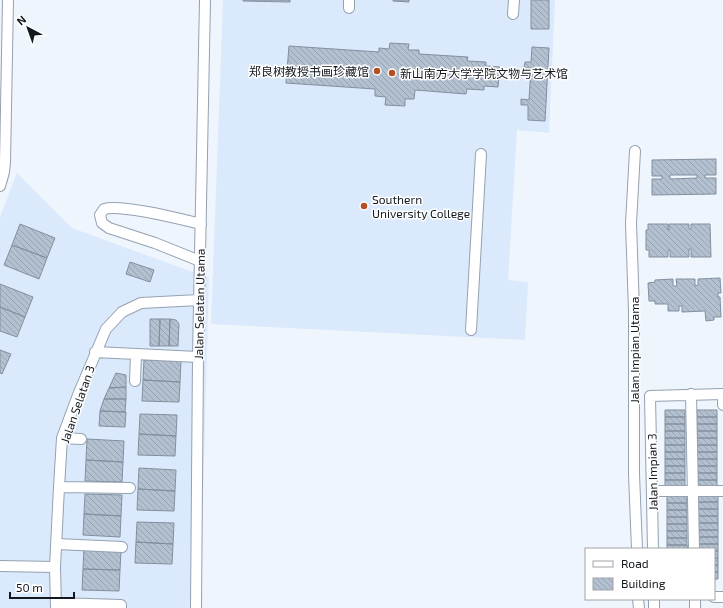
<svg xmlns="http://www.w3.org/2000/svg" width="723" height="608" font-family="'Exo 2','Noto Sans SC',sans-serif">
<style>
.built{fill:#daeafc}
.building{fill:url(#building-back-hatch);stroke:#828f9f;fill-rule:evenodd}
.lines{fill:none;stroke-linecap:round;stroke-linejoin:round}
.minor-casing{stroke:#94a1b1;stroke-width:12}
.minor{stroke:#fff;stroke-width:10}
.poi-dot{fill:#b54f22;stroke:#fff;stroke-width:1.5}
.labels{text-anchor:middle;dominant-baseline:central;stroke-width:3;stroke-linejoin:round;paint-order:stroke}
.poi-label{font-size:12px;fill:#13181e;stroke:#fff;text-anchor:start}
.street-label{font-size:12px;fill:#13181e;stroke:#fff}
</style>
<defs>
<pattern id="building-back-hatch" width="6" height="6" patternUnits="userSpaceOnUse"><rect width="6" height="6" fill="#b2c0d0"/><path d="M-1 5l2 2M0 0l6 6M5-1l2 2" fill="none" stroke="#98a4b2"/></pattern>
</defs>
<rect width="100%" height="100%" fill="#eff5fc"/>
<path class="built" d="M223 0H555L549 133 517 130 508 280 528 282 525 340 211 324Z
M17 173 72 228 209 278 200 608H0V217Z"/>
<path class="building" d="M243 0H290V2L243 1Z
M393 0H409V2L393 1Z
M531 0H549V29H531Z
M390 43 409 44 408 50H419V54L468 57 467 61 486 62V66L500 67 498 87 484 86V90L467 89 466 94 415 90 414 99H405V106L385 105 386 97 375 96V89L286 83 289 46 379 52V48L389 49Z
M532 47 549 48 545 121 528 120V105H521V99L529 100 531 68H524L525 62H531Z
M716 159V175H705V178H716V194L652 195V179H662V176H652V160ZM670 175H697V178L670 179Z
M20 224 55 238 47 258 12 245Z
M648 224H668V230H669V224H689V229H691V224H710L711 257H691V249H689V257H670V250H668V257H649V250H646V230H648Z
M12 245 47 258 39 279 4 265Z
M130 262 154 270 150 282 126 274Z
M720 278 721 293H718V297H720L721 317H714V320L706 321 705 311 682 312V306H679V311H668V304H655V301H649L648 283 655 282V280L673 279V286H677L676 279H695V286L698 285V279Z
M0 284 33 297 25 317 0 307Z
M0 307 25 317 17 337 0 331Z
M150 319H160L159 346H150Z
M160 319H170L169 346H159Z
M170 319 176 320 179 324 178 346H169Z
M0 350 11 354 2 374 0 373Z
M144 360 181 361 180 382 143 380Z
M116 373 126 375V387L109 388Z
M143 380 180 382 179 402 142 401Z
M126 387V399H104L109 388Z
M104 399H126L125 412 100 411Z
M665 410H685V417H665Z
M697 410H717V417H697Z
M100 411 126 412 125 427 99 426Z
M140 414 177 415 176 436 139 434Z
M665 417H685V424H665Z
M697 417H717V424H697Z
M665 424H685V431H665Z
M697 424H717V431H697Z
M665 431H685V438H665Z
M697 431H717V438H697Z
M139 434 176 436 175 456 138 455Z
M665 438H685V445H665Z
M697 438H717V445H697Z
M87 439 124 441 123 462 86 460Z
M665 445H685V452H665Z
M697 445H717V452H697Z
M665 452H685V459H665Z
M697 452H717V459H697Z
M665 459H685V466H665Z
M697 459H717V466H697Z
M86 460 123 462 122 482 85 481Z
M665 466H685V473H665Z
M697 466H717V473H697Z
M139 468 176 470 175 491 138 489Z
M665 473H685V480H665Z
M697 473H717V480H697Z
M665 480H685V487H665Z
M697 480H717V487H697Z
M138 489 175 491 174 511 137 510Z
M85 494 122 495 121 516 84 514Z
M697 495H718V502H697Z
M667 496H687V503H667Z
M697 502H718V509H697Z
M667 503H687V510H667Z
M697 509H718V516H697Z
M667 510H687V517H667Z
M84 514 121 516 120 537 83 535Z
M697 516H718V523H698Z
M667 517H687V524H667Z
M137 522 174 523 173 544 136 542Z
M698 523H718V530H698Z
M667 524H687V531H667Z
M698 530H718V537H698Z
M667 531H687V538H667Z
M698 537H718V544H698Z
M667 538H687V545H667Z
M136 542 173 544 172 564 135 563Z
M698 544H718V551H714V549H698Z
M667 545H687L688 549H667Z
M84 548 121 550 120 570 83 569Z
M714 551H718V558H714Z
M714 558H718V565H714Z
M714 565H718V572H714Z
M83 569 120 570 119 591 82 590Z
M714 572H718V579H714Z"/>
<g class="lines">
<defs>
<path id="minor" d="M349 0V8
M513 14 514 0
M635 151 631 223 634 311V474L637 549
M0 186 4 172 5 162 8 0
M200 261 155 243 109 228 102 223 100 215 104 209C122 204 180 219 201 224
M471 330 481 154
M95 352 198 357
M135 381 136 355
M691 394 694 549
M723 394V405
M62 438 81 439
M59 487 130 488
M652 491H723
M57 544 122 547
M653 549 650 396 723 394
M0 566 55 567
M714 597H723
M638 599 639 608
M654 599V608
M695 599V608
M57 603 121 605V608
M56 608 55 567 59 487 62 438 78 395 106 329 122 312 141 303 199 300
M196 608 198 357 205 0"/>
</defs>
<use href="#minor" class="minor-casing"/>
<use href="#minor" class="minor"/>
</g>
<g class="poi-dot">
<circle cx="377" cy="71" r="4"/>
<circle cx="392" cy="73" r="4"/>
<circle cx="364" cy="206" r="4"/>
</g>
<g class="labels">
<g class="poi-label">
<text x="369" y="71" text-anchor="end">郑良树教授书画珍藏馆</text>
<text x="400" y="73">新山南方大学学院文物与艺术馆</text>
<text x="372" y="199">Southern<tspan x="372" dy="14">University College</tspan></text>
</g>
<g class="street-label">
<text transform="translate(199 304) rotate(-89)">Jalan Selatan Utama</text>
<text transform="translate(634 350) rotate(-90)">Jalan Impian Utama</text>
<text transform="translate(77 404) rotate(-71)">Jalan Selatan 3</text>
<text transform="translate(652 472) rotate(-91)">Jalan Impian 3</text>
</g>
</g>
<rect x="585" y="548" width="130" height="52" fill="#ffffff" stroke="#a1a3a5"/>
<rect x="593" y="561" width="20" height="6" fill="#ffffff" stroke="#a1a3a5"/>
<text x="621" y="568" font-size="12" fill="#13181e">Road</text>
<rect x="593" y="578" width="20" height="12" fill="url(#building-back-hatch)" stroke="#a1a3a5"/>
<text x="621" y="588" font-size="12" fill="#13181e">Building</text>
<g transform="translate(28 28) rotate(319)" stroke="#ffffff" stroke-width="3" paint-order="stroke">
<path d="M0-3L7 15L0 10L-7 15Z" fill="#13181e"/>
<text y="-6" font-size="11" font-weight="bold" text-anchor="middle" fill="#13181e">N</text>
</g>
<path d="M10 592v6h64v-6" fill="none" stroke="#13181e" stroke-width="2"/>
<text x="16" y="592" font-size="12" fill="#13181e" stroke="#ffffff" stroke-width="3" paint-order="stroke">50 m</text>
</svg>
